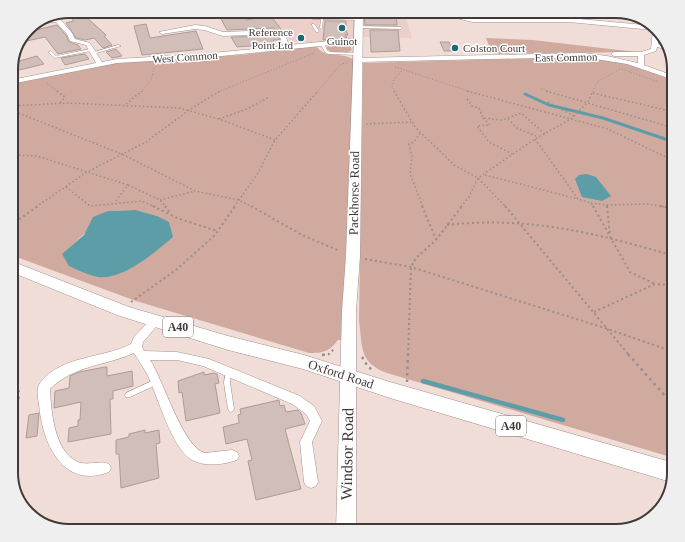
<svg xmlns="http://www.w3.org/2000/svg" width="685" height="542" font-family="Georgia,serif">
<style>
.built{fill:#eccfc8}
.green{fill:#d1aa9f;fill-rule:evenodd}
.water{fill:#5c9da7}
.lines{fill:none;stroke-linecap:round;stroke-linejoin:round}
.stream-far1{stroke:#5c9da7;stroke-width:3}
.stream{stroke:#5c9da7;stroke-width:4.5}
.building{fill:#d1beb8;stroke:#ae9b96}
.service-casing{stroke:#a5928d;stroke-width:1}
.minor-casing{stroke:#a5928d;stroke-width:1}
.secondary-casing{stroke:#a5928d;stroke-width:1}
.primary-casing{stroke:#a5928d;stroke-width:1}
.path-far3{stroke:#9a8c88;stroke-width:1;stroke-dasharray:1 2;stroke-linecap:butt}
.path-far2{stroke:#9a8c88;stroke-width:1.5;stroke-dasharray:1.5 2.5;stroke-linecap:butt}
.path-far1{stroke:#9a8c88;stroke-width:2;stroke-dasharray:2 3;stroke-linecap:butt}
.path{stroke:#9a8c88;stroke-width:2.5;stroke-dasharray:2.5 4;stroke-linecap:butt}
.service{fill:#fff;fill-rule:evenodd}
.minor{fill:#fff;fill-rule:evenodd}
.secondary{fill:#fff;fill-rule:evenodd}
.primary{fill:#fff;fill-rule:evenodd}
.poi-dot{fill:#1d6872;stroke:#fff;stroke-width:1.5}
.labels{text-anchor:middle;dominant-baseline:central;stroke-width:3;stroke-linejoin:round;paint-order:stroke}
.far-poi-label{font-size:11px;fill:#423a38;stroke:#fff;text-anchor:end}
.far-street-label{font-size:11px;fill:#423a38;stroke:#fff}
.shield{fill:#fff;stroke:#7b7574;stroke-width:1}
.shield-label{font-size:12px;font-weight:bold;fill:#423a38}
.street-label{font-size:13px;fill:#423a38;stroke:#fff}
.near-street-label{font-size:16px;fill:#423a38;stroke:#fff}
.rim{fill:none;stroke:#423a38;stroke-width:2}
</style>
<rect width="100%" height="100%" fill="#f1ddd7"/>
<path class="built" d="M271 11H404L412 38 364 37 360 35 350 39 307 43 305 41 290 42 287 33 280 28Z"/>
<path class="green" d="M486 38 533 40 636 52 496 54 492 53Z
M344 43 350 46 352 50C345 55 332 54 326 48L329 45Z
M316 46C326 60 342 51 354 60L342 340H338C329 352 323 353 309 353L136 301 11 255V83L115 62 241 55ZM136 210 157 216 62 255 108 211Z
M585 57 621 61 674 80V458L387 373C358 362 363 347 359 321L363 63Z"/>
<path class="water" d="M587 174 596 177 611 196 602 201 582 197 575 179 579 175Z
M136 210 157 216 169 222 173 237C155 252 124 280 98 277 88 275 78 270 69 266L62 254 84 235 93 217 108 211Z"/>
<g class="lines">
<path class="stream-far1" d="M525 94 549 105 603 118 674 142"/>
<path class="stream" d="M423 381 563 420"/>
</g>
<path class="building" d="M327 11H347V16H326Z
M374 11H380V14H396L397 25H365L364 15H374L376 13Z
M243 14 246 20 271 16 284 33 273 28 227 30 220 17Z
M84 15 106 35 104 36 112 45 103 48 94 38 85 40 76 38 66 23 74 21 71 18Z
M325 21H346V26H344L348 35H345L347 38 323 40Z
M146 24 150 38 196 31 203 49 142 55 134 26Z
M57 25 66 35 69 42 78 45 81 49 58 54 45 37 22 42 27 32Z
M370 30H398L400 51 371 52Z
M272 36 279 38 280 40H273L274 44 237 47 231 37Z
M440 42H449L453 51H444Z
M116 49 122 56 112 58 106 52Z
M85 54 89 59 65 65 61 58Z
M37 56 44 64 11 72 12 63Z
M105 367H107V376L132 371 133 386 113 391V399H110L111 434 68 442 69 428 78 426V420H80L81 402 54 408 55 391 69 388 70 376 79 372Z
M204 372V375L214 373 217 374 219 383 215 384 220 413 186 421 182 392 179 393 178 381Z
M279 400 280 406 284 405 286 412 298 410 301 413 305 424 285 429 301 489 256 500 248 461 252 460 247 439 226 444 223 427 239 423 238 415 241 414 240 409Z
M39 413 37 436 26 438 29 415Z
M145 430V433L159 430 160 443 156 444 159 478 121 488 119 454H116V440L129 437V434Z"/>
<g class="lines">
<defs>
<path id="service" d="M359 11 373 12 374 13 373 14 358 13V11Z
M313 17 359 18 360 19 359 20 323 19 322 28 321 29 320 28 321 19H312V18Z
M45 20 46 21V22L30 27V25Z
M312 24H314L319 31 318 32H316L312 25Z
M359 26 401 27 402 28 401 29 360 28 359 27Z
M321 42H323L327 50 330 52 359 53 361 54 359 55 328 54 325 52 320 43Z
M118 45 121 46 93 54 91 53Z
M90 49 92 50 91 51 55 58 48 52 51 51 56 56Z
M226 370H230L231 372 230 383 234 409 233 411 231 412 229 411 228 409 224 383Z
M154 380H158L159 382 158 384 130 397H126L125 395 126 393Z"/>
<path id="minor" d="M442 11H450L473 18H569L655 26 659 31 658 44 669 46 670 50 657 47 656 51 644 55V65L674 76V80L627 64 583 57 358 62 355 60 358 58 583 53 607 56 638 63V56H614L611 54 614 52H641L651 49 653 30 569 22H473L460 19Z
M47 19H60L72 33 75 39 90 43 102 62 117 59 202 54 283 46 280 37 272 34 223 36 204 30 195 29 162 34 159 32 195 25 205 26 223 32 273 30 285 35 289 45 360 38 363 40 360 42 202 58 117 63 11 84V80L96 63 86 45 70 41 67 34 56 22 45 23 42 21Z
M156 317 160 318 161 321 143 342 142 347 144 351 177 352 209 359 300 396 314 406 322 421 312 442 318 482 316 486 311 488 306 486 304 482 300 442 310 421 306 414 292 404 203 366 177 360H150C163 379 183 448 205 453L232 450 237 452 239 456 237 460C223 465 205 467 192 460 171 448 158 396 147 374 143 367 138 360 134 353 105 366 74 365 50 389 51 410 54 452 78 462 88 466 99 460 109 464L111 468 109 472C62 490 42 442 39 404 38 398 36 389 40 383 61 355 102 359 131 344L134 337 152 318Z"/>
<path id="secondary" d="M355 11H363L360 256 356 311V531H336L342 311 346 256Z"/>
<path id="primary" d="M11 261 129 307 228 336 304 355 390 382 674 463V474L671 482 390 398 303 369 228 350 117 315 11 272Z"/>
</defs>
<use href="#service" class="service-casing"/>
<use href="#minor" class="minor-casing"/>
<use href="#secondary" class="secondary-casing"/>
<use href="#primary" class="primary-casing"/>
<path class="path-far3" d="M395 67 471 92
M622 69 659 82
M47 83 58 92
M541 89 550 92
M141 92 151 80 155 66
M218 92 314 53
M317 92 341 64 348 63
M395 92 392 87 394 79 403 70
M593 92 597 82 620 69"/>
<path class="path-far2" d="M57 91 65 97 60 103
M394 91 415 127 454 165 478 178 506 207
M467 91 608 129 674 161
M546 91 674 128
M593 93 674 112
M467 99 472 106 479 108 483 118 502 120 521 113 545 134
M548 102 574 116
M126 104 142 91
M11 106 68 103 179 108 219 119 275 140
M11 110 124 155 195 191 239 200 252 207
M483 118 490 125 477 126 489 142 512 154
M219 119 247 109 269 97
M508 119 517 128 538 137
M366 124 411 122
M420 133 414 142 409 144 412 156 410 174 423 207
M535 139 578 199 591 203 594 207
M11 155 37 156 128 185 115 202
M485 175 578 199
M128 185 160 200 166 207
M66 187 90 206 142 201 155 207
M160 200 195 191
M591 203 607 205V207
M607 205 647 204 666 207
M36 207 87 172 146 142 189 110 220 91
M234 207 258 173 275 140 318 91
M461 207 469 197 478 178 535 139 571 119 588 102 593 91"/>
<path class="path-far1" d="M153 206 177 218 217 231
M165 206 170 213
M251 206 302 235 340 251
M422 206 436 239
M505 206 629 355
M593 206 630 272 655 284
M607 206 610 236
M660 206 674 209
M11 225 38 206
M447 225C529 216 596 233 674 256
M365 259 411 267 608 329 674 352
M131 302 176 270 215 235 235 206
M594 312 655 284 674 285
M323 355 329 354 335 348
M408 355 411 267 416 258 436 240 462 206"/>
<path class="path" d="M628 354 674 406
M322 355 329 354
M362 357 368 367 373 370
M11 372 19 393 11 456
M407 382 408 354"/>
<use href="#service" class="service"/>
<use href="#minor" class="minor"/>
<use href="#secondary" class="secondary"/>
<use href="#primary" class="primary"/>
</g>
<g class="poi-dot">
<circle cx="342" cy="28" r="4"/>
<circle cx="301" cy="38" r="4"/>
<circle cx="455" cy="48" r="4"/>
</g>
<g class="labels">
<g class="far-poi-label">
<text x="293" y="32">Reference<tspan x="293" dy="13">Point Ltd</tspan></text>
<text x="342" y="41" text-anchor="middle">Guinot</text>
<text x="463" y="48" text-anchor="start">Colston Court</text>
</g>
<g class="far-street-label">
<text transform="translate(185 57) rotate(-4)">West Common</text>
<text transform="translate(566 57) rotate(-1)">East Common</text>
</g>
<g class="shield">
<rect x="163" y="317" width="30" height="20" rx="3"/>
<rect x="496" y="416" width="30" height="20" rx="3"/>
</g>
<g class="shield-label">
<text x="178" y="327">A40</text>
<text x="511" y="426">A40</text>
</g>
<g class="street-label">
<text transform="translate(354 193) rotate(-89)">Packhorse Road</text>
<text transform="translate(341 374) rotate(18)">Oxford Road</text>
</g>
<g class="near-street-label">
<text transform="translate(347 454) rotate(-89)">Windsor Road</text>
</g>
</g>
<path d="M0 0H685V542H0ZM69 18H616A51 51 0 0 1 667 69V473A51 51 0 0 1 616 524H69A51 51 0 0 1 18 473V69A51 51 0 0 1 69 18Z" fill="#f0efef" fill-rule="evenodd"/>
<path class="rim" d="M69 18H616A51 51 0 0 1 667 69V473A51 51 0 0 1 616 524H69A51 51 0 0 1 18 473V69A51 51 0 0 1 69 18Z"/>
</svg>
